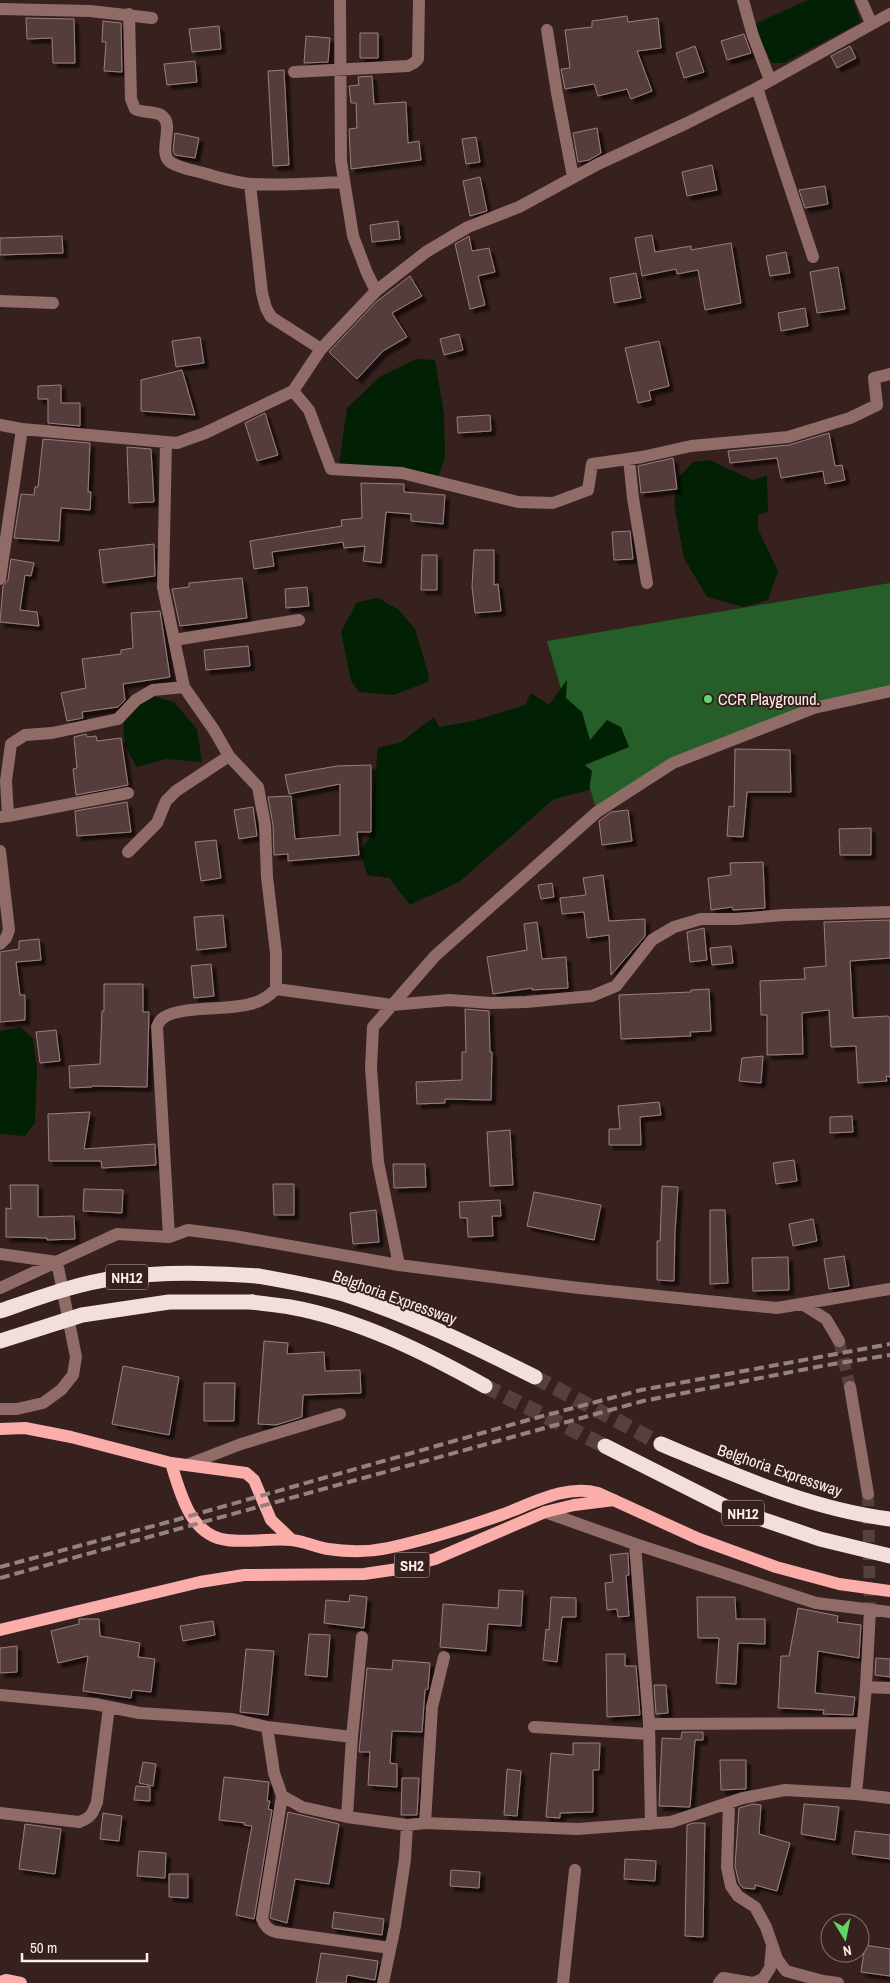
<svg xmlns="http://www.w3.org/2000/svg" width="890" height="1983" font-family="'Archivo Narrow',sans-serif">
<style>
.green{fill:#255e28}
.water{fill:#022004}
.building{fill:#563e3c;stroke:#9a7e7c;filter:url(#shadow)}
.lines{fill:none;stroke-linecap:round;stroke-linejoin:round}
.minor-tunnel{stroke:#55403e;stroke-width:12;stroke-dasharray:12 6;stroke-linecap:butt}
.highway-tunnel{stroke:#55403e;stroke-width:15;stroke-dasharray:15 8;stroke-linecap:butt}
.minor{stroke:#906b68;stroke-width:12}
.major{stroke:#faada9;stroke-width:12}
.highway{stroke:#f2dfdd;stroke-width:15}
.rail{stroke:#958280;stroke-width:4;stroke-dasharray:10 5;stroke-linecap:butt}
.highway-bridge{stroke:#f2dfdd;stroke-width:15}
.poi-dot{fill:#63d468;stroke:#37211f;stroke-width:2}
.labels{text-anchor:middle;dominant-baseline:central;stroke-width:4;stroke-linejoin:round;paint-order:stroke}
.shield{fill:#37211f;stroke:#c2b1af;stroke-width:1}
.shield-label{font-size:15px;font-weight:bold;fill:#feefed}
.poi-label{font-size:16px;fill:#feefed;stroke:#37211f;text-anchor:start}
.street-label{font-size:16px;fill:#feefed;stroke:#37211f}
</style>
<defs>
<filter id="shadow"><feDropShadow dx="4.5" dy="4.5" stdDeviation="1" flood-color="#0009"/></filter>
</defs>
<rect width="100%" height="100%" fill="#37211f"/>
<path class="green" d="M890 583V691L814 708 673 763 597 812 547 641Z"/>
<path class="water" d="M808 0H853L861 22 784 63H772L752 25Z
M416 359 435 360 444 414 445 457 437 481 338 472 347 408 381 376Z
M710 460 752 480 767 476 768 512 758 515V529L778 571 768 600 744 607 707 597 684 558 674 504 678 478 693 462Z
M378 598 399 610 415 629 429 676 428 682 393 695 359 692 351 681 341 632 357 602Z
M567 680 566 698 582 712 590 740 607 720 621 727 629 747 585 765 592 771 589 790 554 799 459 882 410 905 389 878 367 875 360 851 369 838 378 748 401 742 434 717 439 727 473 721 525 705 531 693 549 705Z
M152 696 174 702 197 729 202 762 166 759 137 767C122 746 121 730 127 706Z
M21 1027 33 1039 37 1067 35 1123 25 1136 0 1134V1031Z"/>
<path class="building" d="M627 16 628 22 658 18 661 48 637 51 652 91 631 99 627 89 598 96 594 84 565 89 561 69 570 68 565 30 592 27V21Z
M26 18 74 19 75 63H53L52 38 27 39Z
M103 21 121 23 122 72 104 71 106 42H102Z
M219 26 221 49 192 52 189 29Z
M360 33H378V58H360Z
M744 34 751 53 727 60 721 41Z
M306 36 330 38 328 62 304 63Z
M695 46 704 72 684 78 676 53Z
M850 46 856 58 837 68 831 56Z
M195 61 197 82 167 85 164 64Z
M284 70 289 165 273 166 268 71Z
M372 76 374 104 406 102 408 143 419 141 421 160 351 169 349 129 357 128 356 103H351L349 86 359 85 358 77Z
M597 128 601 153 589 160 578 162 573 133Z
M175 133 199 138 195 158 175 155 173 151Z
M476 137 480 162 466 164 462 139Z
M712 165 717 190 687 196 682 172Z
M480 177 487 211 470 216 463 181Z
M825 186 828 204 805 208 799 190Z
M398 221 400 239 372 242 370 225Z
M652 235 655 252 691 246V250L731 243 741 303 705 310 698 270 677 274 676 269 642 276 635 238Z
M62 236 63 253 0 255V238Z
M469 236 472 251 489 248 495 272 478 276 485 305 470 309 455 244Z
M786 252 790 273 770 276 766 256Z
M838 267 845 309 817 313 810 272Z
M636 273 641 298 614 303 610 278Z
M410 276 422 296 392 313 407 337 383 351 357 379 329 352 376 302Z
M805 308 808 326 781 331 778 313Z
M459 334 463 350 444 355 440 339Z
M200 337 204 363 176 367 172 341Z
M659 341 669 386 649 391 651 400 638 403 625 348Z
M182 370 195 415 141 411V380Z
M61 385V403H80V426L48 423V399H38V386Z
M265 413 278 455 257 461 245 423Z
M490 415 491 431 458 433 457 417Z
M829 433 835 466 842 465 845 480 825 484 823 471 781 478 777 458 730 463 728 451 789 445Z
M43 439 90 443 88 492H91L90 510 61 508 59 541 14 538 21 494 34 495 35 487H38Z
M127 447 151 449 154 502 129 503Z
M673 458 677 489 641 493 638 466Z
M361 483 404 484V492L445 495 443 524 411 521V514L386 512 381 563 363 561 365 546 344 548 343 542 272 552 274 566 254 569 250 541 342 526 341 520 362 518Z
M630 531 633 559 614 560 612 532Z
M154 544 155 576 103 583 99 550Z
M474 550H494V585L498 584 501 611 475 613 472 587Z
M422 555H437V590H421Z
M11 559 34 563 31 576 25 575 20 610 37 612 39 626 0 622 3 586 8 580Z
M242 578 247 618 180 626 172 589 189 587V583Z
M307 587 309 606 286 608 285 589Z
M160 611 170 677 123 684 125 700 118 707 82 712 83 718 67 721 61 693 86 688 82 659 121 654V650L133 648 131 613Z
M248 646 250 666 206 670 204 650Z
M86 734 87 737 96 736 97 741 121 738 128 785 76 795 73 769 77 768 74 737Z
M735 749 790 750 791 792H747L743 837 727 836 729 806 734 807Z
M371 765V832H357L359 855 288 861V854L274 855 273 825 268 797 291 796 295 839 340 835V784L289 794 285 775 337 766Z
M127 802 131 832 77 836 75 811Z
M253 807 257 836 239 839 234 810Z
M628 810 632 841 602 845 599 821 611 812Z
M871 828V855H840L839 829Z
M216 840 221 878 201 881 195 842Z
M763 862 765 908 733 910 732 907 711 910 708 878 731 875 730 863Z
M603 875 609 921 645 919V936L611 975 609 935 587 938 584 912 562 914 560 898 586 895 583 878Z
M552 883 554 897 541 899 538 885Z
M223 915 226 947 197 950 194 917Z
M890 920V958L850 961 853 1018 888 1016 890 1018V1077L886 1076 887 1081 858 1083 856 1046 831 1047 829 1010 802 1013 803 1054 767 1055V1015H761L760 981 805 979 804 968 826 966 824 922Z
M537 922 542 959 566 957 568 988 532 990V988L493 994 487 957 527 950 524 924Z
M704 928 707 960 690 962 687 932Z
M39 939 41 960 16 962 20 995H25V1020L0 1022V952L19 949V941Z
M731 946 733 963 712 965 710 948Z
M211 964 214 996 194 998 191 966Z
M104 984H143V1012H149L147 1087 92 1086V1087L70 1088 69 1066 100 1064 102 1011H104Z
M709 989 711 1031 690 1032 691 1036 621 1039 619 995 691 992V990Z
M465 1009 489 1011 490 1052H492L491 1100 445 1099V1103L417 1104 416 1082 462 1080V1052H466Z
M56 1030 60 1061 40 1063 36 1032Z
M763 1056 761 1083 739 1081 742 1058Z
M659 1102 661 1115 640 1117 641 1145H609V1129H620L618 1106Z
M90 1112 84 1149 155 1144 156 1165 102 1168 101 1161H49L48 1114Z
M852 1116 853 1132 830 1133V1117Z
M510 1130 513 1185 490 1186 487 1132Z
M794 1160 797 1181 776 1184 773 1163Z
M393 1164H425L426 1187 394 1188Z
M273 1184H294V1215H274Z
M10 1185H38V1217L74 1216 75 1239 47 1240V1238L6 1237V1208L11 1209Z
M662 1186 678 1187 675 1232 674 1281 657 1280V1241H660Z
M84 1189 123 1190 122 1213 83 1211Z
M534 1192 601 1205 594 1240 527 1226Z
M500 1200 501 1216H492L493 1236 468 1237 467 1218H460L459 1202Z
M376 1210 379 1242 353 1244 350 1213Z
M710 1210H725L728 1283 710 1284Z
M813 1219 817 1241 793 1246 789 1224Z
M844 1256 849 1286 829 1289 824 1259Z
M788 1257 789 1290 753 1291 752 1258Z
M264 1341 288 1343 287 1354 324 1352 325 1371 360 1370 361 1393 303 1395 302 1417 276 1425 258 1424Z
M123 1366 179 1377 169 1435 112 1424Z
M204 1383H235L234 1421H204Z
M628 1553 629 1575 626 1576 629 1616 618 1617 617 1609 607 1610 605 1583 613 1582 610 1555Z
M499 1590 523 1591 521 1626 488 1624 486 1651 440 1647 443 1604 498 1608Z
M350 1595 367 1597 364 1628 324 1623 326 1600 349 1602Z
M551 1597 576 1598V1617H562L557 1662 543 1660 546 1629 549 1630Z
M697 1597H735L736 1619H765V1644L738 1643 736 1684 716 1683 719 1638H698Z
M798 1608 838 1616 837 1622 861 1625 859 1658 818 1651 815 1693 855 1697 853 1715 823 1714 824 1710 778 1708 781 1656H789Z
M79 1619H99L100 1636 140 1643 138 1657 155 1659 151 1692 132 1690 131 1698 83 1691 88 1656 58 1663 51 1631 79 1624Z
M213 1621 215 1635 183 1641 180 1626Z
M309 1634 330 1635 327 1677 305 1675Z
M17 1646V1672L0 1673V1648Z
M246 1649 274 1651 268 1715 240 1712Z
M606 1654H625V1666H636L640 1715 607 1717Z
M876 1658 890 1659V1677L875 1675Z
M393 1660 430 1663 428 1689 425 1690 422 1732 392 1731 390 1763 397 1764V1787L368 1785 370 1752H359L367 1668 392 1670Z
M654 1685H666L668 1713 656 1714Z
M682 1732H703V1740H695L690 1807 659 1806 662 1738 681 1739Z
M573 1743H600L599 1770H593V1812L560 1813V1818L546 1817 551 1753 573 1755Z
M720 1760H746V1789L721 1790Z
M143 1762 156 1764 153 1786 139 1783Z
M507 1769 521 1771 517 1816 504 1815Z
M224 1777 269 1782 267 1801H270L268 1809 272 1810 254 1919 236 1915 252 1826 244 1825 245 1823 219 1820Z
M402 1778H419L417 1815H401Z
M136 1786 150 1787V1801L134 1800Z
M753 1804 761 1805 759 1834 790 1843 777 1891 755 1885V1889L743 1888 739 1883 735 1866 739 1808Z
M804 1804 839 1807 835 1840 801 1834Z
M288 1812 339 1824 329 1884 295 1879 287 1923 270 1918Z
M103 1813 122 1816 119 1841 100 1839Z
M693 1823H705L703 1937 685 1936 687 1825Z
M25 1824 61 1829 55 1874 19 1869Z
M855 1831 890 1835V1859L852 1854Z
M139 1851 166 1853 165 1878 137 1876Z
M625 1859 656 1861 655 1881 624 1879Z
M451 1870 480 1872 479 1888 450 1886Z
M169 1874H188V1898L169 1897Z
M334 1912 384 1919 382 1935 332 1928Z
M865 1945 890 1949V1976L861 1972Z
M321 1953 378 1961 375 1980 347 1975 346 1983H316Z"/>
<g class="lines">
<path class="minor-tunnel" d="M839 1341 850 1387
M868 1494 870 1610"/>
<path class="highway-tunnel" d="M535 1377 661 1444
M485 1386 605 1446"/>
<path class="minor" d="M340 0 341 161 353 236 367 273 376 291
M743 0 753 36 770 80
M861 0 871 23
M0 9 90 11 152 18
M129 14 131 99 135 109C143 113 154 111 161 115 176 124 157 152 170 162 179 168 192 170 203 173 218 177 236 183 252 184 282 186 314 183 344 182
M547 30 557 93 573 177
M294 72 408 66 414 63 418 59 419 0
M757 88 813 257
M250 184 262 293 266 308 271 317 321 349
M0 301 53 303
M293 391 309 410 331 469 402 473 518 502 553 503 588 490 592 464 642 457 691 446 788 437 850 418 877 405 874 378 890 374
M0 425 22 429 166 442 177 443 205 433 293 391 321 349 376 291 426 252 468 227 519 207 598 164 687 123 757 88 890 14
M166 442 163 587 184 687 214 730 229 756 258 787 265 825 267 877 276 953V989C269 996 260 1002 250 1004 226 1011 182 1005 163 1018 160 1020 158 1024 157 1027L169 1237
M629 459 633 498 647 583
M0 579 22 429
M174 640 299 620
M8 816 128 793
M0 817 8 816 6 781 11 744 25 735 52 733 118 719 136 700 153 690 184 687
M0 851 9 930 6 938 0 944
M128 852 157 823 166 801 176 791 229 756
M276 989 392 1005 449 1000 491 1003 526 1002 592 996 616 986 652 940 674 927 701 919H736L784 915 890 912
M0 1254 57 1262 76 1357 73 1375 61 1390 43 1403 17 1409H0
M399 1265 378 1162 371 1068 373 1027 435 956 597 812 673 763 814 708 890 691
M0 1288 117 1234 169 1237 188 1230 234 1236 399 1265 579 1288 777 1308 890 1289
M802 1304 826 1319 839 1341
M850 1387 868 1494
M189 1464 241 1444 340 1414
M545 1512 635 1544 816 1603 890 1612
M635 1544 649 1724 651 1824
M870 1610 866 1687 856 1794 890 1798
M866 1687 890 1688
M0 1695 95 1704 139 1713 232 1719 267 1727 274 1773 282 1796 302 1807 347 1817 407 1825 425 1823 578 1829 671 1822 743 1798 785 1790 856 1794
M649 1724 862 1723
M267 1727 352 1737
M534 1727 649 1734
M282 1796 262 1919C265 1926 268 1930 276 1932L390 1948
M729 1803 727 1867 731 1886 738 1896 755 1907 766 1927 777 1959 786 1971 823 1981 838 1983
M0 1813 79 1822C91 1818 93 1813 97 1802L109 1707
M347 1817 352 1737 362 1637
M425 1823 432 1707 444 1657
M383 1983 395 1926 405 1859 407 1825
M563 1983 575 1870
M719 1983 723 1978 753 1983 763 1979 770 1968 772 1946"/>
<path class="major" d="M0 1429 25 1428 71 1437 171 1463 246 1473 254 1480 271 1520 292 1540
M171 1463C180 1492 190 1536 227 1540 248 1543 270 1538 291 1540 304 1541 316 1547 328 1549 348 1552 369 1552 388 1548 426 1540 464 1528 501 1515 532 1504 565 1484 598 1493L699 1539 776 1567 839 1584 890 1591
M0 1630 200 1582 244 1575 364 1574 398 1569 435 1559 545 1512 574 1505 614 1500
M0 1982 6 1980 21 1983"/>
<path class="highway" d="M258 1276C287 1281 316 1286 344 1294 410 1315 473 1346 535 1377
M252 1302C265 1304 278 1305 290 1307 358 1319 426 1353 485 1386
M661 1444C735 1475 810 1509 890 1519
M605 1446 724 1506 820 1539 890 1556"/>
<path class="rail" d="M0 1567 172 1521 528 1420 641 1390 890 1344
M0 1578 643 1401 827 1365 890 1355"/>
<path class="highway-bridge" d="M0 1311C38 1298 77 1283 117 1278 164 1271 211 1273 258 1276
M0 1341 82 1315 169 1302H252"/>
</g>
<circle class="poi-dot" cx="708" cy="699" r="5"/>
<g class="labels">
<g class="shield">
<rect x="106" y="1264.5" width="42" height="25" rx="4"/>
<rect x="722" y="1500.5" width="42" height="25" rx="4"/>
<rect x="394.5" y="1552.5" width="35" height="25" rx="4"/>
</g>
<g class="shield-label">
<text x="127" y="1277">NH12</text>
<text x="743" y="1513">NH12</text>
<text x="412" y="1565">SH2</text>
</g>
<g class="poi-label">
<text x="718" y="699">CCR Playground.</text>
</g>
<g class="street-label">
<text transform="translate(395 1297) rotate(20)">Belghoria Expressway</text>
<text transform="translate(780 1470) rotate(19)">Belghoria Expressway</text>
</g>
</g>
<g transform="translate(845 1938) rotate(170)"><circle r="24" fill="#37211f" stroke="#877371"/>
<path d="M0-4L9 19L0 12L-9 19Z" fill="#63d468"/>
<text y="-8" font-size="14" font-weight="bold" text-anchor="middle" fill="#feefed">N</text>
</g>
<path d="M22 1953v8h125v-8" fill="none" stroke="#feefed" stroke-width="2.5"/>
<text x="30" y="1953" font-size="15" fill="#feefed" stroke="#37211f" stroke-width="4" paint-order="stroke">50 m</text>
</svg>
